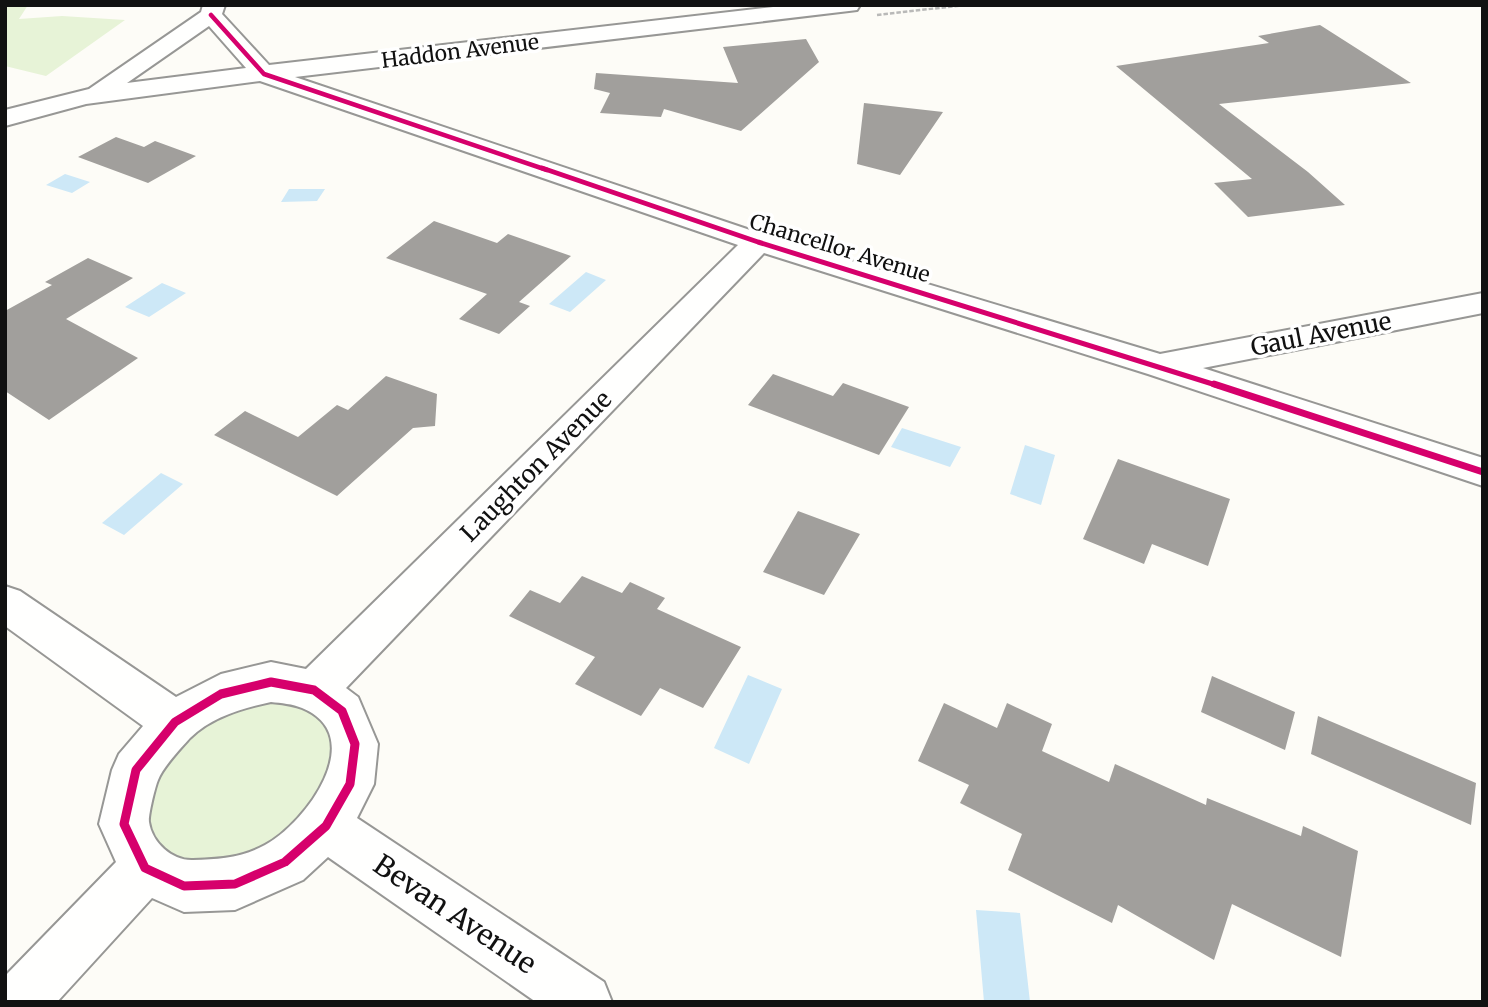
<svg xmlns="http://www.w3.org/2000/svg" width="1488" height="1007" font-family="Merriweather,serif">
<style>
.green{fill:#e7f3d7}
.water{fill:#cde8f7}
.building{fill:#a19f9c}
.lines{fill:none;stroke-linecap:round;stroke-linejoin:round}
.minor-casing{stroke:#979795;stroke-width:4}
.path{stroke:#b9b9b8;stroke-width:2.5;stroke-dasharray:4.5 2;stroke-linecap:butt}
.minor{fill:#fffffe;fill-rule:evenodd}
.cycleway-far3-casing{stroke:#fff;stroke-width:7}
.cycleway-far2-casing{stroke:#fff;stroke-width:9}
.cycleway-far1-casing{stroke:#fff;stroke-width:11}
.cycleway-casing{stroke:#fff;stroke-width:13}
.cycleway-far3{stroke:#d6006c;stroke-width:4.5}
.cycleway-far2{stroke:#d6006c;stroke-width:5}
.cycleway-far1{stroke:#d6006c;stroke-width:7}
.cycleway{stroke:#d6006c;stroke-width:9}
.labels{text-anchor:middle;dominant-baseline:central;stroke-width:7;stroke-linejoin:round;paint-order:stroke}
.far-street-label{font-size:21px;fill:#111;stroke:#fff}
.street-label{font-size:24px;fill:#111;stroke:#fff}
.near-street-label{font-size:28px;fill:#111;stroke:#fff}
</style>
<rect width="100%" height="100%" fill="#fdfcf7"/>
<path class="green" d="M5 5H28L19 19 62 16 125 20 46 76 5 66Z
M271 682 355 744 285 862 145 868 136 770Z"/>
<path class="water" d="M65 174 90 182 72 193 46 185Z
M289 189H325L317 201 281 202Z
M586 272 606 280 570 312 549 304Z
M162 283 186 293 149 317 125 307Z
M902 428 961 447 950 467 891 447Z
M1025 445 1055 455 1041 505 1010 494Z
M161 473 183 484 124 535 102 523Z
M748 675 782 689 749 764 714 748Z
M976 910 1020 913 1030 1002H984Z"/>
<path class="building" d="M1320 25 1411 83 1219 104 1308 172 1345 205 1248 217 1214 183 1252 179 1116 66 1269 43 1258 36Z
M806 39 819 62 741 131 664 109 661 117 600 113 610 93 594 89 596 73 738 83 723 47Z
M864 103 943 112 900 175 857 164Z
M116 137 144 147 155 141 196 156 148 183 78 157Z
M434 221 497 243 508 234 571 256 519 302 530 306 499 334 459 319 487 294 386 258Z
M88 258 133 278 66 319 138 358 49 420 5 391V311L52 285 45 282Z
M773 374 833 396 843 383 909 407 879 455 748 405Z
M386 376 437 394 435 426 413 428 337 496 214 435 245 411 298 437 337 405 348 410Z
M1118 459 1230 499 1208 566 1152 544 1144 564 1083 539Z
M798 511 860 534 824 595 763 572Z
M582 576 622 593 630 582 665 598 657 609 741 647 703 708 660 688 641 716 575 684 595 657 509 616 530 590 560 603Z
M1212 676 1295 712 1285 750 1201 712Z
M944 703 997 728 1007 703 1052 724 1042 751 1109 782 1115 764 1206 805 1207 798 1301 836 1303 826 1358 851 1341 957 1232 904 1214 960 1118 905 1112 923 1008 870 1022 834 960 803 969 785 918 761Z
M1318 716 1476 783 1471 825 1311 754Z"/>
<g class="lines">
<defs>
<path id="minor" d="M203 5H225L222 14 269 65 791 5H860L857 10 849 11 295 77 768 236 1160 354 1483 293V313L1203 368 1483 458V486L1148 374 764 253 346 688 358 697 378 744 374 784 357 818 604 982 612 1002H536L328 857 303 880 235 910 184 912 152 898 57 1002H5V976L116 862 99 824 112 770 119 754 143 726 5 626V586L20 591 176 697 221 674 271 662 306 669 738 245 260 81 86 104 5 126V110L89 89 201 12ZM209 26 246 68 127 83ZM271 702C281 703 293 704 302 708 370 736 306 823 265 845 241 858 220 859 193 860 173 861 152 843 149 822 148 816 155 787 158 780 163 767 180 749 190 738 211 717 243 708 271 702Z"/>
</defs>
<use href="#minor" class="minor-casing"/>
<path class="path" d="M877 15 965 5"/>
<use href="#minor" class="minor"/>
<defs>
<path id="cycleway-far3" d="M211 15 264 74 547 170"/>
<path id="cycleway-far2" d="M542 168 758 242 1219 386"/>
<path id="cycleway-far1" d="M1214 384 1483 472"/>
<path id="cycleway" d="M271 682 314 690 342 711 355 744 350 784 326 826 285 862 235 884 184 886 145 868 124 824 136 770 175 722 221 694Z"/>
</defs>
<use href="#cycleway-far3" class="cycleway-far3-casing"/>
<use href="#cycleway-far2" class="cycleway-far2-casing"/>
<use href="#cycleway-far1" class="cycleway-far1-casing"/>
<use href="#cycleway" class="cycleway-casing"/>
<use href="#cycleway-far3" class="cycleway-far3"/>
<use href="#cycleway-far2" class="cycleway-far2"/>
<use href="#cycleway-far1" class="cycleway-far1"/>
<use href="#cycleway" class="cycleway"/>
</g>
<g class="labels">
<g class="far-street-label">
<text transform="translate(460 51) rotate(-7)">Haddon Avenue</text>
<text transform="translate(840 248) rotate(17)">Chancellor Avenue</text>
</g>
<g class="street-label">
<text transform="translate(1321 334) rotate(-11)">Gaul Avenue</text>
<text transform="translate(536 466) rotate(-45)">Laughton Avenue</text>
</g>
<g class="near-street-label">
<text transform="translate(455 914) rotate(34)">Bevan Avenue</text>
</g>
</g>
<rect width="1488" height="1007" fill="none" stroke="#111111" stroke-width="14"/>
</svg>
